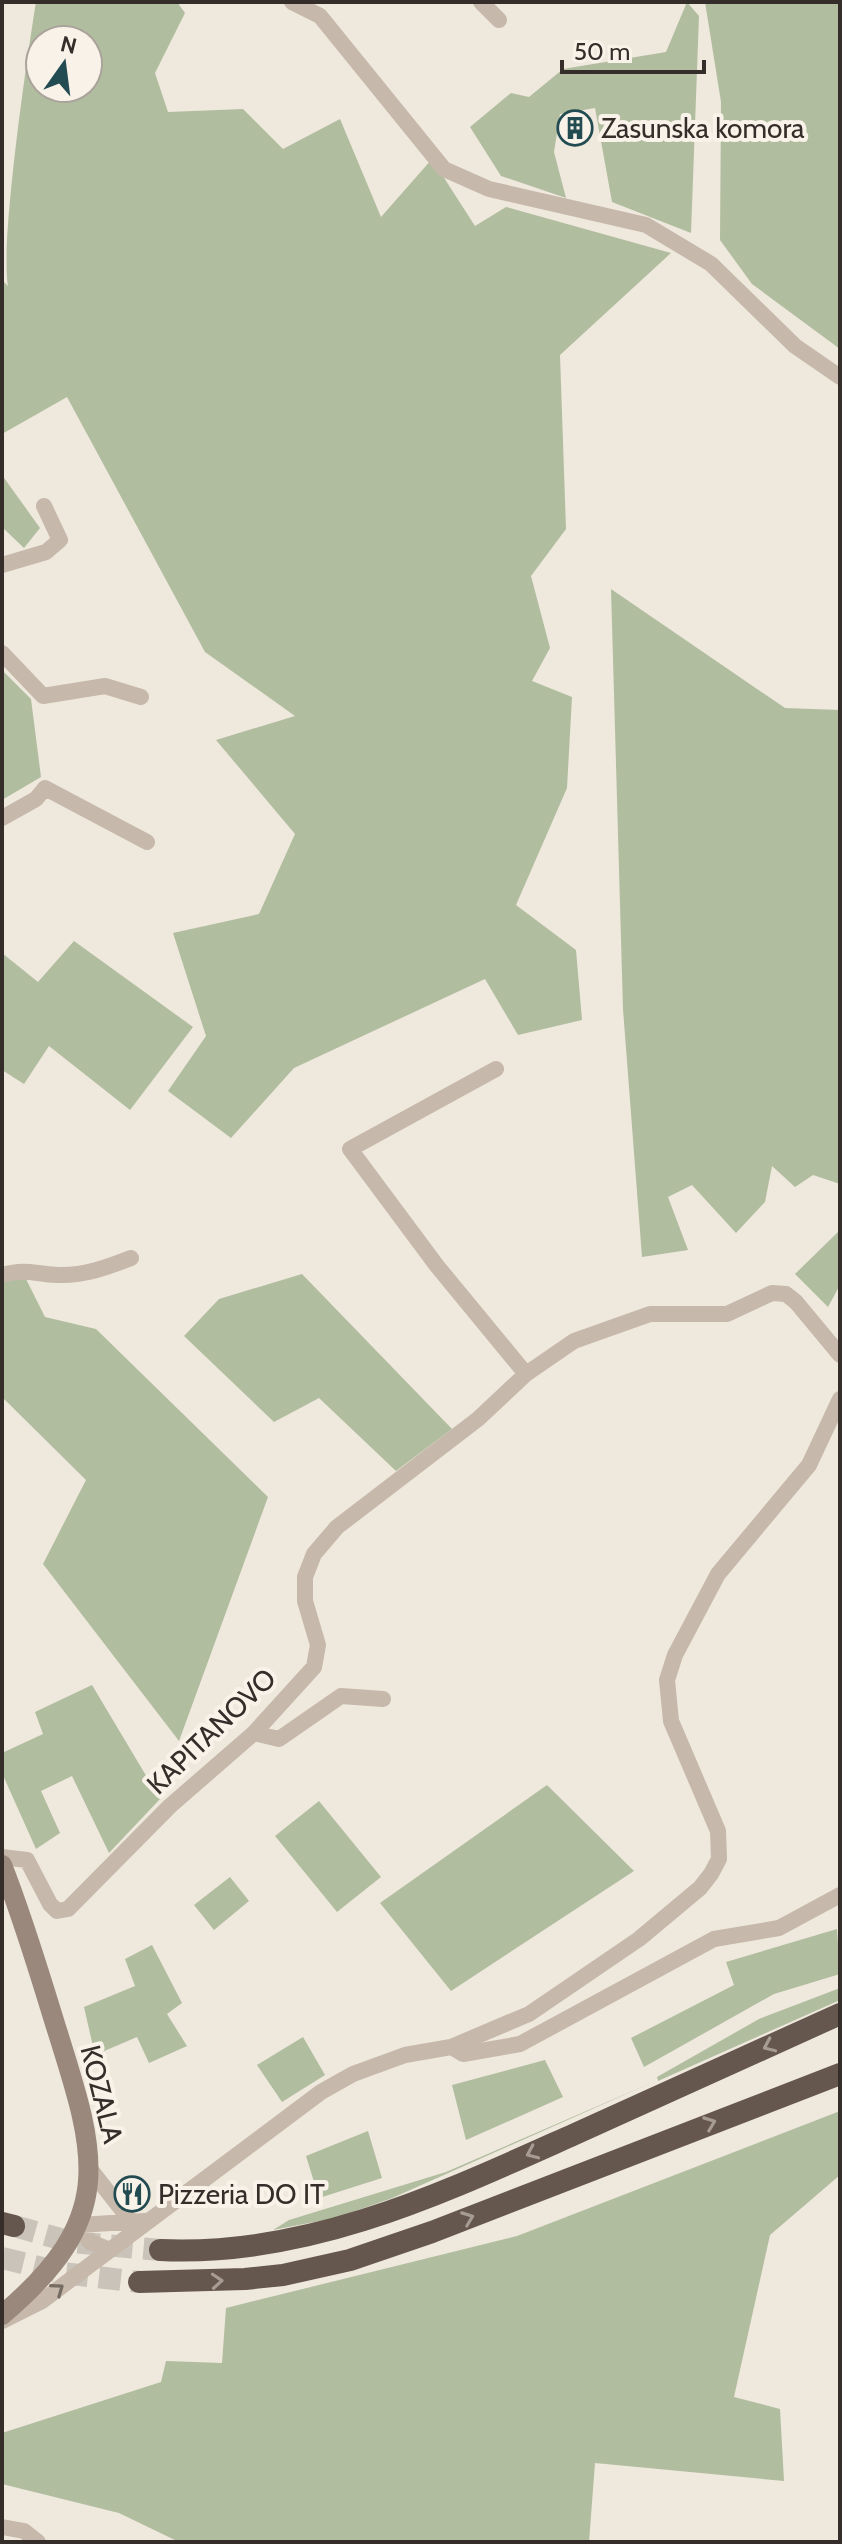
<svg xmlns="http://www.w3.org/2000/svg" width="842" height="2544" font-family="Cabin,sans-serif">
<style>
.green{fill:#b1bd9f;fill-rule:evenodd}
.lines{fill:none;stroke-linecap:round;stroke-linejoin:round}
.trunk-tunnel{stroke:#cac3b9;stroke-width:22;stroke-dasharray:22 11;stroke-linecap:butt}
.minor{stroke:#c6b8aa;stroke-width:16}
.secondary{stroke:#9a887c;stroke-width:20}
.trunk{stroke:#65564e;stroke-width:22}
.oneway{stroke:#a79c94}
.oneway2{stroke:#766c63}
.labels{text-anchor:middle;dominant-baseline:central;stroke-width:8;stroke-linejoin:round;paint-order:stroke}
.poi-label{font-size:28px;fill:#352d29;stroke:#f8f2e9;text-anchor:start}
.street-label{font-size:28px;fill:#352d29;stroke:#f8f2e9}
</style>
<rect width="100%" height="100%" fill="#efe8dd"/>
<path class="green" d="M36 2H177L185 13 155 73 168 112 243 109 283 149 340 119 381 217 432 159 475 226 506 207 671 253 560 355 566 529 531 576 550 648 532 681 572 697 567 788 516 905 576 950 582 1020 518 1035 485 979 294 1068 231 1138 168 1091 206 1036 173 933 259 914 295 834 216 740 295 716 205 652 67 397 2 434V280L8 286C0 244 27 57 36 2ZM40 40H88V88H40Z
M687 2 699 16 691 233 612 202 595 108 560 114 554 152 566 198 501 176 470 127 511 93 529 97 563 69 666 52Z
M705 2H840V349L752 284 720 240 721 102Z
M2 475 40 528 24 548 2 527Z
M611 589 785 708 840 710V1184L813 1175 795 1187 772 1166 765 1202 736 1233 692 1185 668 1197 688 1250 642 1257 623 1009Z
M2 670 31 699 41 777 2 800Z
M74 941 193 1027 130 1110 49 1046 24 1084 2 1070V953L38 982Z
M840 1230V1285L828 1307 795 1274Z
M302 1274 452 1429 396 1471 319 1398 274 1422 184 1336 219 1299Z
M24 1275 45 1317 96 1329 268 1497 179 1741 43 1564 86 1480 2 1397V1281Z
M92 1685 160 1799 109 1853 72 1776 41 1791 60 1833 36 1849 2 1773V1753L43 1734 35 1712Z
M547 1785 634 1871 451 1991 380 1903Z
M319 1801 381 1877 337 1912 275 1836Z
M230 1877 249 1901 214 1930 194 1905Z
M837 1929 840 1974 774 1994 644 2067 631 2038 734 1985 726 1962Z
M152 1945 182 2003 167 2014 187 2046 149 2063 137 2037 95 2055 84 2007 135 1986 125 1959Z
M840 1988V2000L658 2081 657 2077 759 2019Z
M303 2037 325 2075 282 2102 257 2065Z
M545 2060 563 2097 466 2140 452 2085Z
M653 2082 390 2199 335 2218 273 2230 289 2220 446 2172Z
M840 2111V2175L770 2235 734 2397 780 2409 784 2481 595 2463 589 2542H179L119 2513 2 2484V2433L161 2382 166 2361 222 2363 226 2308 517 2236Z
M368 2131 382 2178 319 2198 306 2156Z"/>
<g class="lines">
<path class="trunk-tunnel" d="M14 2226 71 2242 160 2250
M2 2258 63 2273 139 2282"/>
<path class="minor" d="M292 2 320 16 444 169 489 189 646 225 711 264 795 346 840 377
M481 2 499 20
M2 565 46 552 60 540 44 506
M2 653 43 696 105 686 141 697
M2 818 36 799 45 788 147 842
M496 1069 350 1149 437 1266 526 1374
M2 1275C29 1268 32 1274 58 1275 84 1276 108 1267 131 1258
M254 1733 279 1739 341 1696 383 1699
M2 1857 27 1860 50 1904 57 1911 68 1909 170 1806 254 1733 314 1667 318 1645 305 1601V1577L314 1554 337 1527 478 1419 526 1374 574 1341 650 1314H727L772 1293 786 1294 796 1302 840 1355
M453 2048 463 2054 520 2044 714 1939 779 1928 840 1895
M90 2169 130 2220
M145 2221 78 2225 90 2242 110 2250 321 2092 353 2074 405 2055 451 2047 529 2014 639 1939 700 1888 711 1874 719 1859 718 1831 671 1721 667 1680 675 1655 718 1574 809 1465 840 1399
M2 2321 42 2301 110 2250
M2 2527 24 2531 38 2542"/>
<path class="secondary" d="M2 1865C23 1918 39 1972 56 2027 97 2157 118 2217 2 2315"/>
<path class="trunk" d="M2 2223 14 2226
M160 2250C309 2257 443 2193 575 2134 663 2094 752 2054 840 2014
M139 2282 245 2279 283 2275 350 2260 432 2232 840 2074"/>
</g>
<defs><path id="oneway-chevron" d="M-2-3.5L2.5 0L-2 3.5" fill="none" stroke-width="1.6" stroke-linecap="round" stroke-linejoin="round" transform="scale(2)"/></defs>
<g class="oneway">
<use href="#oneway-chevron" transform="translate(769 2046) rotate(156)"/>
<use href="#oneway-chevron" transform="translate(710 2123) rotate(-21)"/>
<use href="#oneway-chevron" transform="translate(532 2153) rotate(156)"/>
<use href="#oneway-chevron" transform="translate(468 2218) rotate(-21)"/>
<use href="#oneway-chevron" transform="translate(217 2281) rotate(-4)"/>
</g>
<use class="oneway2" href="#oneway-chevron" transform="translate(58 2289) rotate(-36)"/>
<defs>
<symbol id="building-ring" viewBox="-11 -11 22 22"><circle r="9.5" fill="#f8f2e9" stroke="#234c52" stroke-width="1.5"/><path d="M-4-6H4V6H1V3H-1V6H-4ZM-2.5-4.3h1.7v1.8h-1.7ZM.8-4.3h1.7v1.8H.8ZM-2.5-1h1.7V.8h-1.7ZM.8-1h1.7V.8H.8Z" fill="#234c52"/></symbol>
<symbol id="restaurant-ring" viewBox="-11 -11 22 22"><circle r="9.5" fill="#f8f2e9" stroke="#234c52" stroke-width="1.5"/><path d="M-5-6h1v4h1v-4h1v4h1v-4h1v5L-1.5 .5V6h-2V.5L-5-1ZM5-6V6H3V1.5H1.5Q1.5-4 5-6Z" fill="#234c52"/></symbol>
</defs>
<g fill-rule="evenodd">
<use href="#building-ring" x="555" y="108" width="40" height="40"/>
<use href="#restaurant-ring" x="112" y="2174" width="40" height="40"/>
</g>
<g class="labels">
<g class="poi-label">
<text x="601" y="128">Zasunska komora</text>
<text x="158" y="2194">Pizzeria DO IT</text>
</g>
<g class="street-label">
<text transform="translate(211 1731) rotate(-44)">KAPITANOVO</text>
<text transform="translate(102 2094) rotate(76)">KOZALA</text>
</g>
</g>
<rect width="842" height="2544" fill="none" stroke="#352d29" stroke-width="8"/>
<g transform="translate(64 64) rotate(14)"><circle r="38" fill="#f8f2e9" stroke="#aaa39c" stroke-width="2"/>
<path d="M0-6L14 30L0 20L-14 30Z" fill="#234c52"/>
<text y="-12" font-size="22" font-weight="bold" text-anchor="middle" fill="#352d29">N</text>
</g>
<path d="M562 60v12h142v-12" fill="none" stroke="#352d29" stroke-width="4"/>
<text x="574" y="60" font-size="24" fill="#352d29" stroke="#f8f2e9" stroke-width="6" paint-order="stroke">50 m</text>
</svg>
